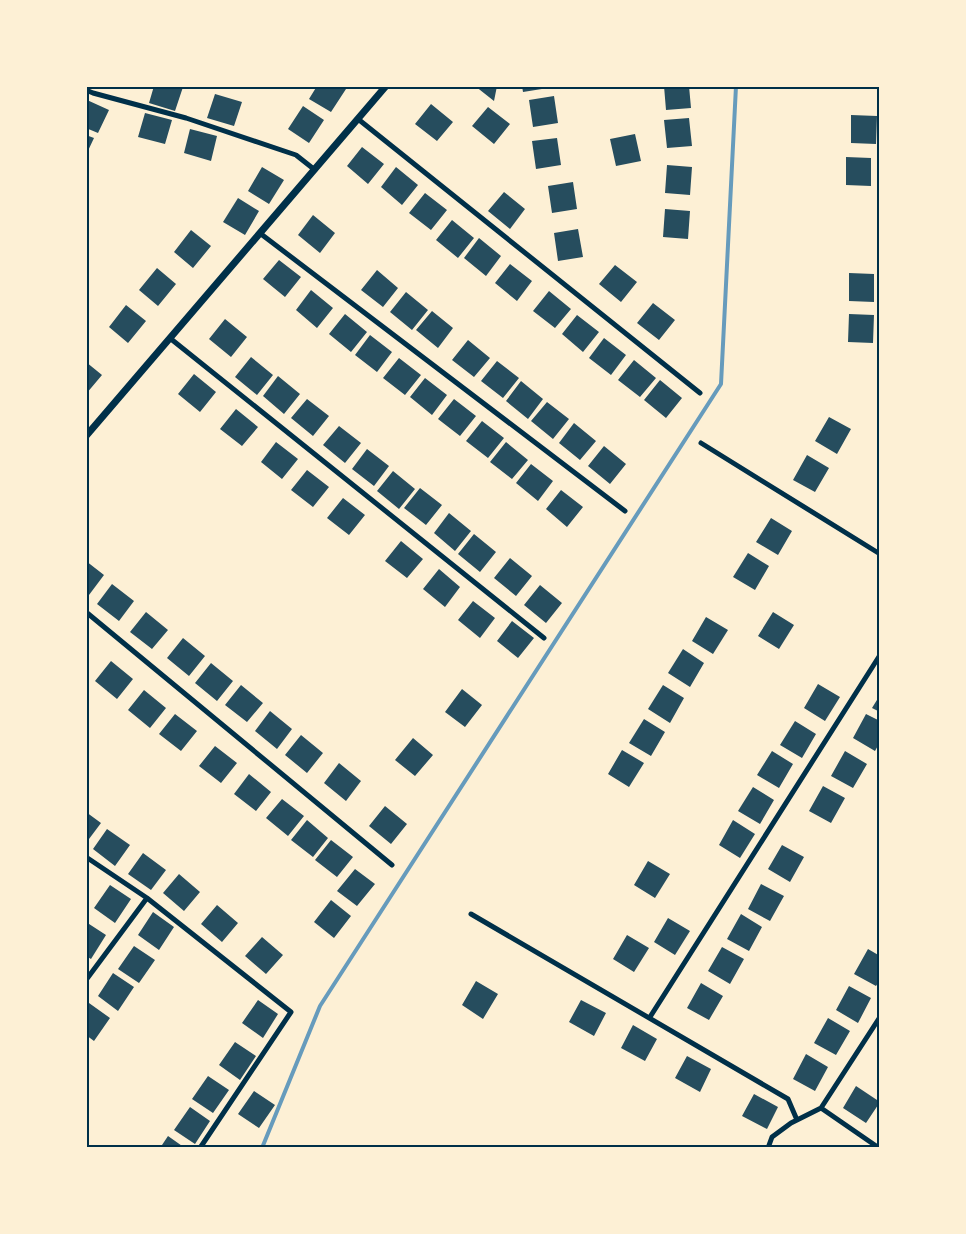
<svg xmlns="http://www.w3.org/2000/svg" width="966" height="1234" font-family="'Public Sans',sans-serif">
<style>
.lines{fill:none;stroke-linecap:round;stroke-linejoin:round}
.stream{stroke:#669bbc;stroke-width:4}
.building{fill:#264d5e}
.minor{stroke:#003049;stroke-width:5}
.tertiary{stroke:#003049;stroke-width:7}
.neatline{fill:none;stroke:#003049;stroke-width:2}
</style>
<rect width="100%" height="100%" fill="#fdf0d5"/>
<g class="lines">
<path class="stream" d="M262 1148 320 1006 721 384 736 86"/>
</g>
<path class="building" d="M154 86 183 87 175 111 149 103Z
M317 86H342L346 89 331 112 309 99Z
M475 86H497L494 101Z
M522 86H548V88L523 92Z
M664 86H689L691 108 666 110Z
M215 94 242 102 234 126 207 118Z
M554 96 558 123 533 127 529 100Z
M87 100 109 110 98 133 86 128Z
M431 104 453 122 437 141 415 124Z
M303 106 324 120 309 143 288 129Z
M488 107 510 124 494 144 472 126Z
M145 113 172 120 165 144 138 137Z
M851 115 877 116 876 144 851 143Z
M689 118 692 146 667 148 664 120Z
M190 129 217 136 211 161 184 153Z
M635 134 641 161 616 166 610 139Z
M86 135 94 138 86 155Z
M557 138 561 165 536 169 532 141Z
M362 147 384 164 368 184 347 166Z
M846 157 871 158V186L846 185Z
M667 165 692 167 690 195 665 193Z
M262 167 284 180 269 204 248 191Z
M396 167 418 185 402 205 381 187Z
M573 182 577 209 552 213 548 186Z
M504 192 525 209 510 229 488 211Z
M425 193 447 210 431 230 409 213Z
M238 198 259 211 245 235 223 222Z
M665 209 690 211 688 239 663 237Z
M313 215 335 233 320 253 298 235Z
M452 220 474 238 458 258 436 240Z
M578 229 583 257 558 261 554 233Z
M191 230 211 246 193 268 174 252Z
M479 238 501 256 486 276 464 258Z
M279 260 301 277 285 297 263 279Z
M510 264 532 281 517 301 495 283Z
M615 265 637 282 621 302 599 284Z
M157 268 176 284 158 306 139 290Z
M377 270 398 288 383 307 361 290Z
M849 273 874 274V302L849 301Z
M311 290 333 308 317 328 296 310Z
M549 291 571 309 555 328 533 311Z
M406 292 428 310 412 330 390 312Z
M653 303 675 320 659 340 637 323Z
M126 305 146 321 128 343 109 327Z
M432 311 453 328 438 348 416 330Z
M345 314 367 332 351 352 329 334Z
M849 314 874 315 873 343 848 342Z
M577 315 599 332 583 352 562 334Z
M225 319 247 337 231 357 209 339Z
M370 335 392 352 377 372 355 355Z
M604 338 626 355 611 375 589 358Z
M468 340 490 358 474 377 452 360Z
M251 357 273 375 257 395 235 377Z
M399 358 421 375 405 395 383 378Z
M634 360 656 378 640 397 618 380Z
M497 361 519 378 503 398 481 381Z
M86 362 102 375 86 394Z
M194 374 216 392 200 412 178 394Z
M278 376 300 394 284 414 263 396Z
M425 378 447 395 432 415 410 397Z
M660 380 682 398 666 418 644 400Z
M521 381 543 399 528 419 506 401Z
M307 399 329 416 313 436 291 418Z
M454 399 476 416 460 436 438 419Z
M547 402 569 419 553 439 531 421Z
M236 409 258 427 242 446 220 429Z
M829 417 851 429 837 454 815 441Z
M482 421 504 438 488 458 466 441Z
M574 423 596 441 580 460 559 443Z
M339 426 361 443 345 463 323 445Z
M276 442 298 459 282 479 261 462Z
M506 442 528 460 512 479 490 462Z
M604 446 626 464 610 484 588 466Z
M367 449 389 466 374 486 352 469Z
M807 455 829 468 815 492 793 480Z
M531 464 553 481 538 501 516 483Z
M307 470 329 487 313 507 291 490Z
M393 471 415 489 399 509 377 491Z
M420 488 442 505 426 525 404 508Z
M561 490 583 507 567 527 546 509Z
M343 498 365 515 349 535 327 518Z
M449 513 471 531 455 551 434 533Z
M771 518 792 531 778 555 756 542Z
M474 534 496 552 480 572 458 554Z
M401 541 423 559 407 578 385 561Z
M748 553 769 566 755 590 733 577Z
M510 558 532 576 516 596 494 578Z
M86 561 104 575 89 595 86 593Z
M439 569 460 587 445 607 423 589Z
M112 584 134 601 119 621 97 604Z
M540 585 562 603 546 623 524 605Z
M473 601 495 618 480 638 458 620Z
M146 612 168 630 152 649 130 632Z
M773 612 794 625 779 649 758 636Z
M706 617 728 630 713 654 692 641Z
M512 621 534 638 518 658 497 641Z
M183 638 205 656 189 676 167 658Z
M683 649 704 663 690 687 668 673Z
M111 661 133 679 117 699 95 681Z
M211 663 233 681 217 701 195 683Z
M818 684 840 697 825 721 804 708Z
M241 685 263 703 247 722 225 705Z
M663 685 684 698 670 723 648 709Z
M462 689 482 705 465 727 445 712Z
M144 690 166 708 150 728 128 710Z
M880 695V712L872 708Z
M270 711 292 729 277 749 255 731Z
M175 714 197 731 181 751 159 734Z
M866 714 880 721V742L875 751 853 738Z
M644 719 665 732 651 756 629 743Z
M795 721 816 734 802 758 780 745Z
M301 735 323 753 307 773 285 755Z
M413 738 433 755 415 776 395 760Z
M215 746 237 763 221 783 199 766Z
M622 750 644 763 629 787 608 774Z
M772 751 793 764 779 788 757 775Z
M845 751 867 764 853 788 831 776Z
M339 763 361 781 346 801 324 783Z
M249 774 271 792 256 811 234 794Z
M823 786 845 798 831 823 809 811Z
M753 787 774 800 760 824 738 811Z
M282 799 304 816 288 836 266 818Z
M385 806 407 824 391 844 369 826Z
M86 812 101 823 86 843Z
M307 820 328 838 313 857 291 840Z
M733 820 755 834 740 858 719 845Z
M107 829 130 845 115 866 93 849Z
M331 840 353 857 337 877 315 860Z
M782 845 804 857 790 882 768 869Z
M143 853 166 870 151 890 128 874Z
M648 861 670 874 655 898 634 885Z
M355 869 375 884 357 906 337 891Z
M179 874 200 892 184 911 163 893Z
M761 884 784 896 770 921 748 909Z
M110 885 131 899 115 923 94 908Z
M331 900 351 916 334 938 314 922Z
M217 905 238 923 222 942 201 924Z
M153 912 174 927 159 950 138 935Z
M741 914 762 927 749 951 727 939Z
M668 918 690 931 675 955 654 942Z
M86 922 106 935 91 959 86 956Z
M627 935 649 948 634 972 613 959Z
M262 937 283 955 266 974 245 956Z
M134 946 155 960 139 983 118 969Z
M722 947 744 959 730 984 708 971Z
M868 949 880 956V980L876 986 854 974Z
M113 973 134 987 118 1011 98 996Z
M476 981 498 994 483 1019 462 1005Z
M701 983 723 996 709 1020 687 1008Z
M849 986 871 998 858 1023 836 1010Z
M258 1000 278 1014 263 1038 242 1023Z
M581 1000 606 1013 594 1036 569 1022Z
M89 1003 110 1018 94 1041 86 1035V1008Z
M828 1018 850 1031 836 1055 814 1043Z
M633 1025 657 1039 645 1061 621 1048Z
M235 1042 256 1056 240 1080 219 1065Z
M806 1054 828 1067 815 1091 793 1079Z
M687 1056 711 1069 700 1092 675 1078Z
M208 1076 229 1090 213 1113 192 1099Z
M856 1086 880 1102 866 1123 843 1108Z
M254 1091 275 1105 259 1128 238 1114Z
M754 1094 778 1107 767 1129 742 1116Z
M190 1107 210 1121 195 1144 174 1130Z
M168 1136 185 1148H160Z"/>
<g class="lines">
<path class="minor" d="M86 90 93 93 186 118 296 155 315 170
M358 119 700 393
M261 234 625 511
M171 339 544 638
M701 443 880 554
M86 612 392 865
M86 857 147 898 291 1012 200 1148
M471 914 788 1099 797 1120
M86 980 147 898
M650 1017 880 655
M821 1108 879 1148
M768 1148 772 1137 791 1123 821 1108 880 1017"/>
<path class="tertiary" d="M86 436 386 86"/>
</g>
<rect width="966" height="1234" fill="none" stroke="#fdf0d5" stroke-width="175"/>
<rect x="88" y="88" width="790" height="1058" class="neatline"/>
</svg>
